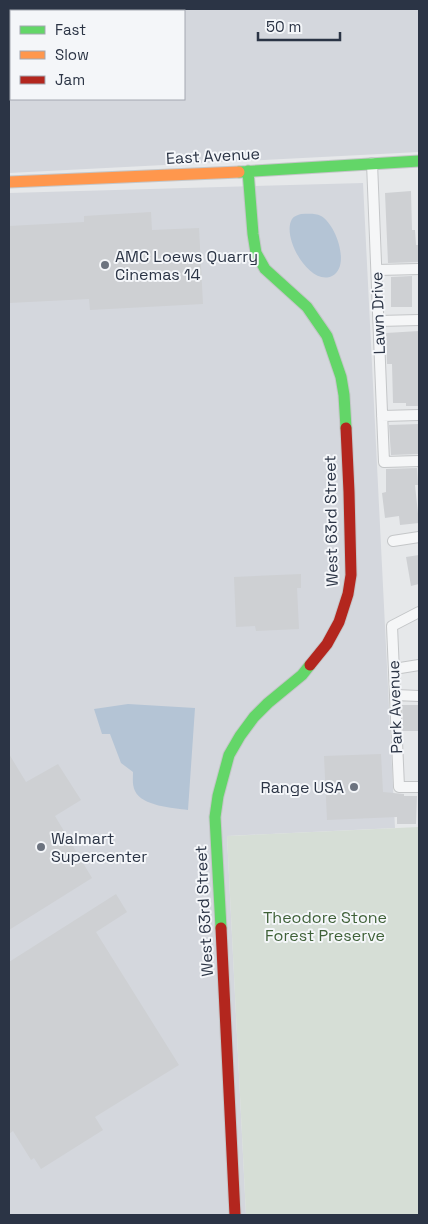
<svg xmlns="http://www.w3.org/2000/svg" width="428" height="1224" font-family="'Space Grotesk',sans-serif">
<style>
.built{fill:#d4d7dd;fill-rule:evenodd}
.green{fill:#d6ded6}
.water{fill:#b4c4d5}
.building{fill:#ced0d3}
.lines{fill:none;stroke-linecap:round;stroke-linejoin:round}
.street-casing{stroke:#c4c6c8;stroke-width:12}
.fast-casing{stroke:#c4c6c8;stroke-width:13}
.slow-casing{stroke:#c4c6c8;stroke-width:13}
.jam-casing{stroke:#c4c6c8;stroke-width:13}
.street{stroke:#f5f6f7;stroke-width:10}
.fast{stroke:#63d668;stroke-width:11}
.slow{stroke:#ff974d;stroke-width:11}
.jam{stroke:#b3261e;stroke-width:11}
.poi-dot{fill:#6c737f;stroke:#f4f6f9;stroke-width:2}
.labels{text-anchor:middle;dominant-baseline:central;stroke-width:4;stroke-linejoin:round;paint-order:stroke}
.street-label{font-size:16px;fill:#2b3445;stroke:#f4f6f9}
.poi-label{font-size:16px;fill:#2b3445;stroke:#f4f6f9;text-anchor:start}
.park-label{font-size:16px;fill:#3f6138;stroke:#f4f6f9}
</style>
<rect width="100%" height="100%" fill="#e6e8ea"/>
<path class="built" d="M9 9H419V152L9 173ZM11 11H184V99H11Z
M363 183 395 828 227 836 246 1215H9V193Z"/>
<path class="green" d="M419 827V1215H246L227 836Z"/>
<path class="water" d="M301 214C308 214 315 213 321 216 336 224 351 267 332 276 310 287 281 237 292 219 294 216 298 215 301 214Z
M128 704 195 708 188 810C173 808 142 806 135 791 132 785 133 778 133 772L121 763 110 734H102L94 709Z"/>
<path class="building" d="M411 191 412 230H415L416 245H419V262L388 263 385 193Z
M151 212 152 230 199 228 203 304 90 310 89 299 9 303V226L84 222V216Z
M412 276V307H391V277Z
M419 331V406H406V403H393L392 364H387L386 333Z
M419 424V454L391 455 389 425Z
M417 468 418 485H415L419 523 400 525 399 516 385 518 382 493 386 492V469Z
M419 555V584L411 586 406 557Z
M301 574V588H297L299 629 256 631 255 626 236 627 234 577Z
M402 705H419V731H403Z
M9 754 26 782 58 764 81 800 55 816 92 878 9 930Z
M381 754 383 792 404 794V796H417L416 824H397V817L327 820 324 756Z
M116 894 127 912 96 932 179 1065 95 1117 103 1130 41 1169 34 1158 31 1160 13 1131 9 1134V962Z"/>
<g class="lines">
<defs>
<path id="street" d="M372 163 384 462 419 461
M377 270 419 269
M379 321 419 320
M382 416 419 415
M393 541 419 537
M419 612 392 626 399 787H419
M394 669 419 665
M395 695 419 696"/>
<path id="fast" d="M248 171 253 234 256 253 265 269 307 307 327 336 341 377 344 395 346 428
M239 172 419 161
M221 928 215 817 218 796 229 755 240 736 254 717 268 703 302 675 310 665"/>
<path id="slow" d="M9 182 239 172"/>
<path id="jam" d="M310 665 327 644 339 622 348 594 351 575 349 492 346 428
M221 928 235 1215"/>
</defs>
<use href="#street" class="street-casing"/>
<use href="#fast" class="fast-casing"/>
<use href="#slow" class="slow-casing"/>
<use href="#jam" class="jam-casing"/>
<use href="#street" class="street"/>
<use href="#fast" class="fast"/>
<use href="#slow" class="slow"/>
<use href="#jam" class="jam"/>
</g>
<g class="poi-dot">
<circle cx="105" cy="265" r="5"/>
<circle cx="354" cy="787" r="5"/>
<circle cx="41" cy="847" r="5"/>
</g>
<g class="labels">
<g class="street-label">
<text transform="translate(213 156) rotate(-3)">East Avenue</text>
<text transform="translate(378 313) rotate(-92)">Lawn Drive</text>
<text transform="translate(331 521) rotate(-91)">West 63rd Street</text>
<text transform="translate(395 707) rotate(-92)">Park Avenue</text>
<text transform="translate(204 911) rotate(-93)">West 63rd Street</text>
</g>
<g class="poi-label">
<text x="115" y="256">AMC Loews Quarry<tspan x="115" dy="18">Cinemas 14</tspan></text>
<text x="344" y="787" text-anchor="end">Range USA</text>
<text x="51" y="838">Walmart<tspan x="51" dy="18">Supercenter</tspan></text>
</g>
<g class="park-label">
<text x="325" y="917">Theodore Stone<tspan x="325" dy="18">Forest Preserve</tspan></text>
</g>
</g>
<rect width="428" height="1224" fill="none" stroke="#2b3445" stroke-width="20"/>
<rect x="10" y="10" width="175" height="90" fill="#f4f6f9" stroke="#a4a8b1"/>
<rect x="20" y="26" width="25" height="8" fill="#63d668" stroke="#a4a8b1"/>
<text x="55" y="35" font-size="15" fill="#2b3445">Fast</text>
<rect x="20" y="51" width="25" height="8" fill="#ff974d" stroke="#a4a8b1"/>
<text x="55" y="60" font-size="15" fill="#2b3445">Slow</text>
<rect x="20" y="76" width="25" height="8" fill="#b3261e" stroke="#a4a8b1"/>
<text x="55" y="85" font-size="15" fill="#2b3445">Jam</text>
<path d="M258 32v8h82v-8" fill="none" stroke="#2b3445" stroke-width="2.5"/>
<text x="266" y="32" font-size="15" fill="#2b3445" stroke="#f4f6f9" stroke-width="4" paint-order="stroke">50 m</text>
</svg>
